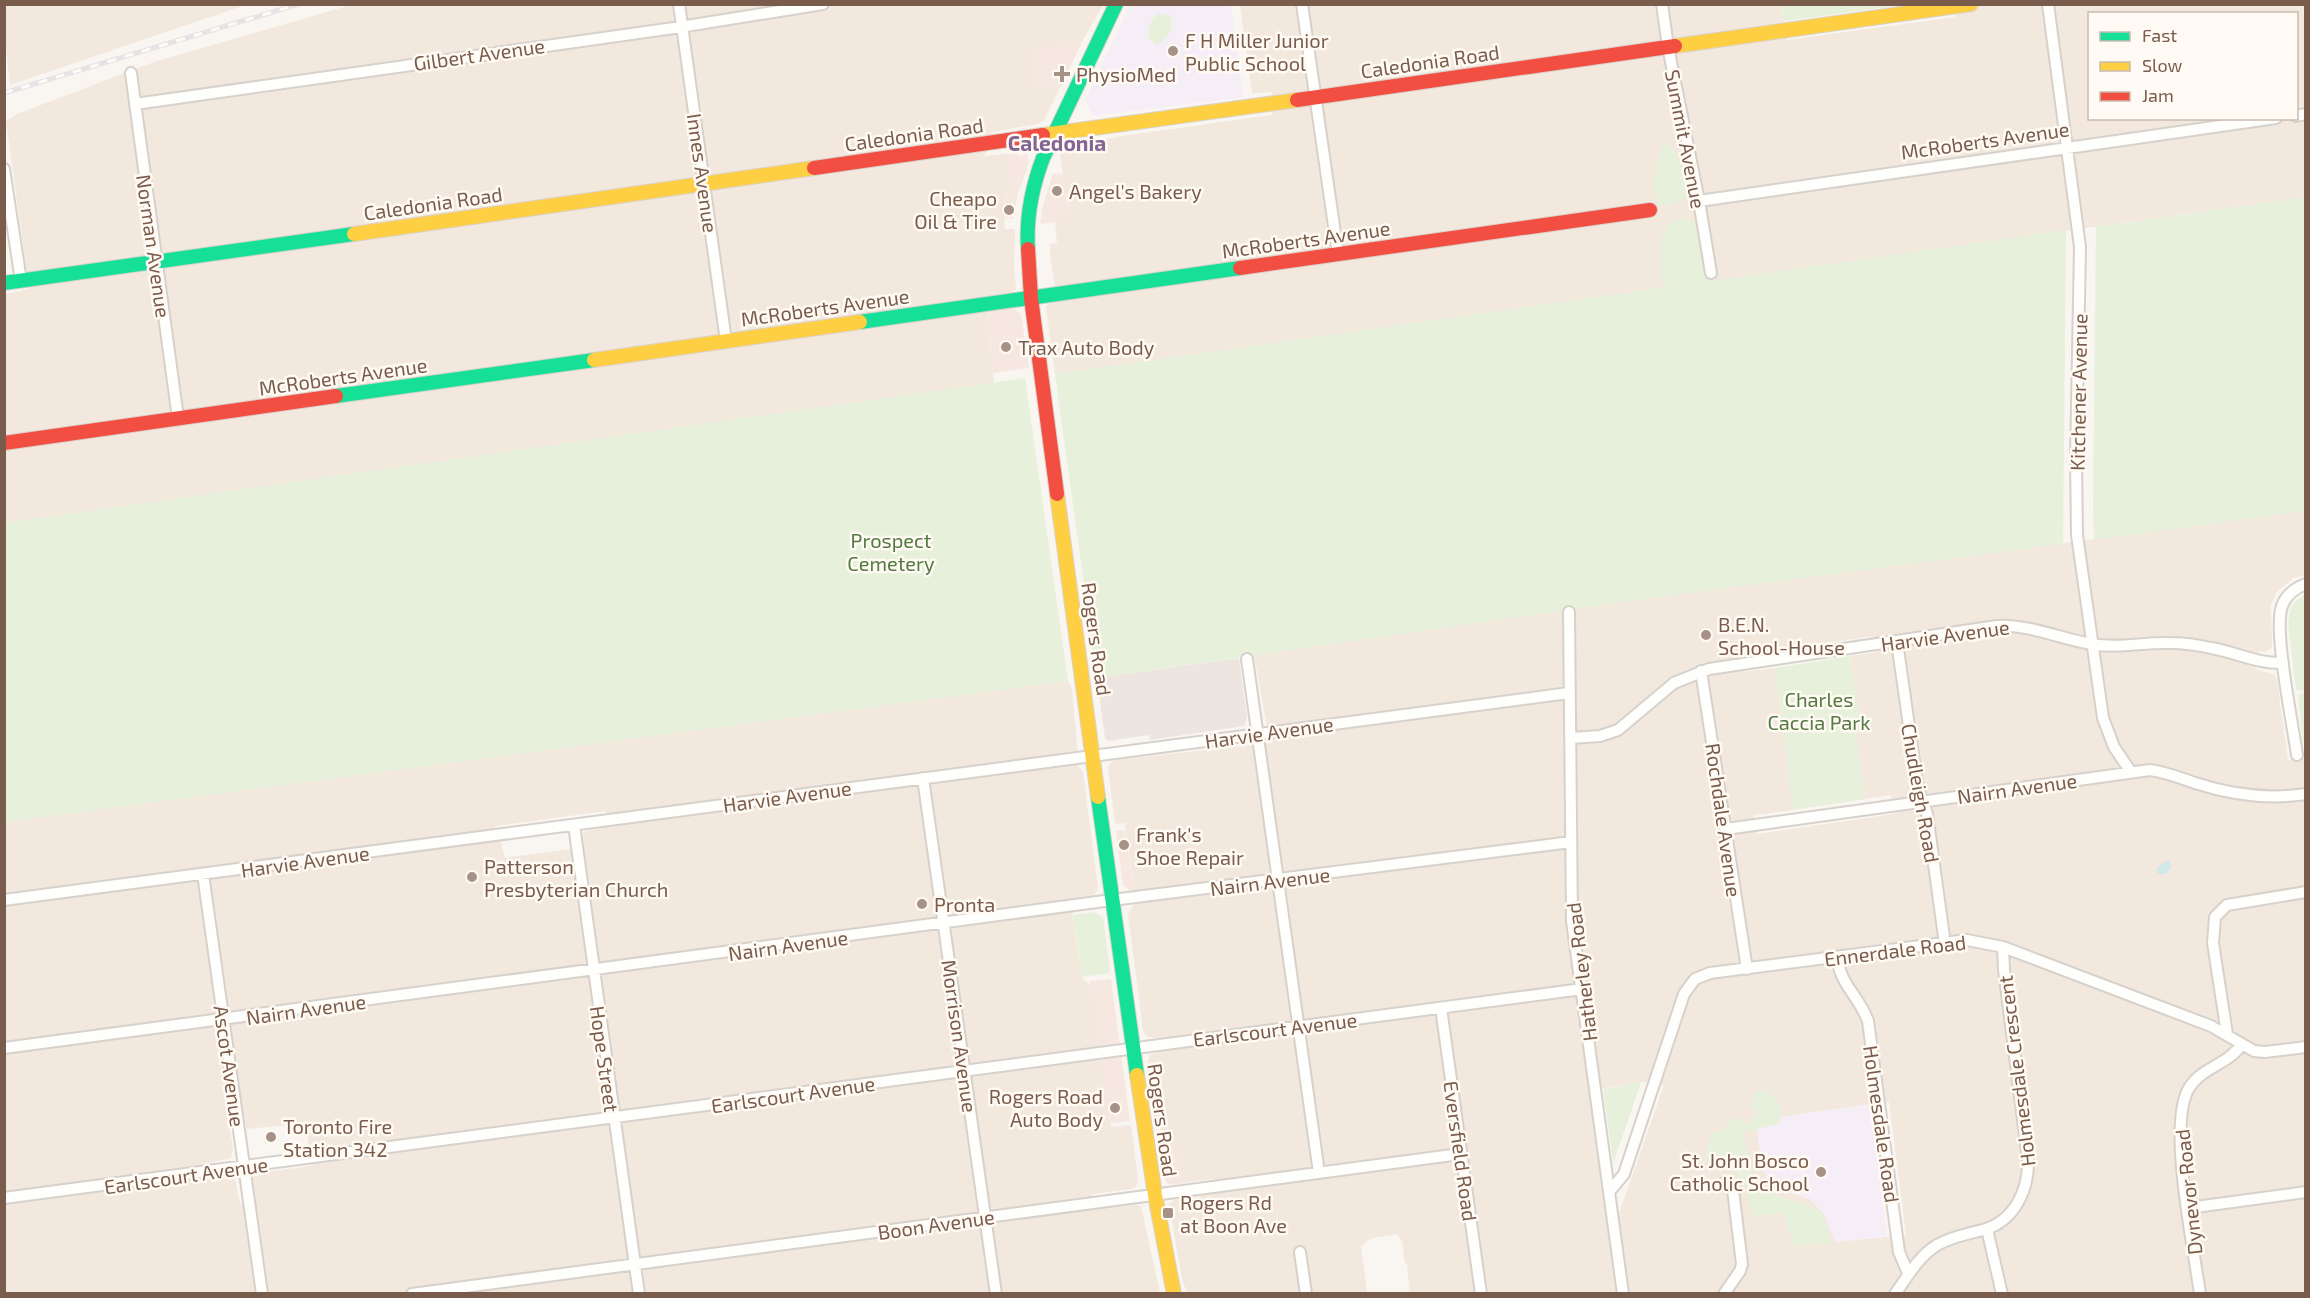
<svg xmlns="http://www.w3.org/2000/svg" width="2310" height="1298" font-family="'Exo 2',sans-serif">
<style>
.residential{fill:#f2e8de;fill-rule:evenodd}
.commercial{fill:#f6e8e1}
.industrial{fill:#ede5e0}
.education{fill:#f6eef6}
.green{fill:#e7f0db}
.water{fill:#d0e8ea}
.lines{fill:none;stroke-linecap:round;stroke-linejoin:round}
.street-casing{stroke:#d7d1cb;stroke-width:14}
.fast-casing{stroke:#d9d2cb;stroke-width:16}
.slow-casing{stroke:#d9d2cb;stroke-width:16}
.jam-casing{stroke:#d9d2cb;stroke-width:16}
.street{stroke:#fefefd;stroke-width:10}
.fast{stroke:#16e098;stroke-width:14}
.slow{stroke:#ffcf43;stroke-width:14}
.jam{stroke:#f24e42;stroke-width:14}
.rail-casing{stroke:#e6e3e7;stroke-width:5}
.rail{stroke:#fffaf3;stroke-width:3;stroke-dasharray:9;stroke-linecap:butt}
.poi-dot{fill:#a69286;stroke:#fffaf3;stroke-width:2}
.labels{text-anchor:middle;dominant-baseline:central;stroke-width:5;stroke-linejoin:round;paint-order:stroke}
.poi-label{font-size:20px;fill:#7a5c4d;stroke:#fffaf3;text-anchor:start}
.street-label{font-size:20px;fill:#7a5c4d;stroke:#fffaf3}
.park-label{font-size:20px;fill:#537a41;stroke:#fffaf3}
.neighbourhood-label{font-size:21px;font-weight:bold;fill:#846695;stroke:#fffaf3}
</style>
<rect width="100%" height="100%" fill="#f9f5f0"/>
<path class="residential" d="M4 5 5 4 245 5 10 85 5 39Z
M351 5H1103L1082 42 1032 49 1037 87 1061 86 1044 120 1037 124 993 132 984 156 1006 154 1010 187 1007 197 1003 202 1005 229H1015L1014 266 1016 289 1010 293 978 298 980 313 986 312 994 383 5 523V294L29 289 6 121 17 114 154 62Z
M1240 5H1781L1787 40 1955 17 1953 5H2305V197L1055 374 1046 307 1050 303 1057 302 1050 252V244L1057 243 1055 222 1069 210 1060 155 1066 149 1072 146 1122 136 1272 115V92L1252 93ZM2090 14H2296V118H2090Z
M2305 511V575L2293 578 2276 593 2271 605 2272 647 2266 652 2259 651 2255 669 2275 675 2277 680 2288 760 2305 758V1293H1410L1407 1264 1405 1263 1402 1242 1398 1234 1372 1238 1361 1246 1367 1293H1187L1182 1279 1169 1204 1174 1200 1215 1194 1214 1179 1183 1183 1178 1146 1163 1147 1159 1121 1166 1120V1117L1154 1118 1147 1066 1150 1055 1157 1052 1155 1038 1146 1036 1143 1030 1128 914 1133 906 1134 891 1125 823 1115 824 1108 768 1109 764 1114 760 1270 743 1254 655 1642 599ZM1874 636 1878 652 1850 656 1861 727 1855 729 1865 799 1891 795 1894 814 1757 834 1753 815 1793 810 1775 668 1743 672 1742 655ZM1641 1082H1649L1664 1085 1620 1211 1605 1214 1589 1091ZM1889 1102 1906 1235 1835 1242 1824 1214 1815 1204 1807 1198 1769 1184 1762 1165 1757 1130 1805 1113Z
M1068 681 1072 689 1079 767 1083 772 1098 888 1094 896 1070 900 1082 977 1091 986 1111 1127 1131 1125 1138 1180 1136 1187 1132 1189 1092 1194 1094 1210 1136 1205 1141 1206 1160 1293H5L4 822ZM606 811 607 827 583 832 584 847 505 858 501 842H496L495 826ZM245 1117 246 1129 306 1123 311 1166 257 1173 253 1177 256 1200 240 1204 235 1178 204 1179 202 1164 231 1158 233 1148 228 1120Z"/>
<path class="commercial" d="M1082 42 1061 86 1037 87 1032 48Z
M1017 153 1018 156H1024V153L1027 154 1029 161 1021 187 1019 188 1013 218 1005 219 1003 202 1004 198 1008 197 1010 187 1006 154Z
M1053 173 1063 174 1069 210 1055 222 1040 224 1043 205Z
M1013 308 1021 314 1029 368 993 373 986 312Z
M1125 830 1134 891 1132 892 1123 885 1116 831Z
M1111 979 1130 1121 1110 1123 1090 981Z
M1178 1145 1183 1183 1170 1185 1164 1179 1159 1148Z"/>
<path class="industrial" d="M1239 658 1247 718 1244 726 1150 740 1149 735 1108 741 1105 738 1097 678Z"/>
<path class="education" d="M1130 5H1231L1243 97 1093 116 1085 100Z
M1870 1104 1887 1236 1835 1242 1824 1214 1815 1204 1807 1198 1773 1188 1769 1184 1762 1165 1757 1130 1773 1118Z"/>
<path class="green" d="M1781 5V4L1903 5 1784 21Z
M1161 13 1170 16C1176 29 1167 38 1157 45L1149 38C1148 27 1150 17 1161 13Z
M1663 144C1680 144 1686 183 1689 197 1679 202 1670 205 1658 205 1649 185 1656 163 1663 144Z
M2305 197V511L2094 540 2093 505 2096 227Z
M1682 218 1694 221C1709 239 1693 263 1711 281L2066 230 2063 544 1636 600 1097 678 1055 374 1667 287 1661 279V237L1670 224Z
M1025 378 1068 681 5 822V523Z
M2305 594 2306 691H2304L2296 690 2288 623 2291 606Z
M1850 656 1861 727 1855 729 1865 799 1793 810 1775 668Z
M2304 693 2306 695V743H2303L2298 695Z
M1095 912 1103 917 1110 973 1082 977 1073 915Z
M1641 1082 1614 1161H1613L1603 1089Z
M1757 1090C1769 1089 1778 1099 1783 1110L1780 1114V1123L1743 1133 1751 1172 1769 1191 1782 1198 1814 1207 1823 1215 1831 1240 1827 1244 1792 1245 1790 1230H1787L1785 1213 1751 1216 1747 1186 1743 1187 1736 1171 1722 1160 1710 1166 1704 1162 1712 1133C1726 1130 1728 1130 1732 1116L1748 1123 1758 1112 1751 1106Z"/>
<path class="water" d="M2166 861 2170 862 2171 868 2165 874H2158L2157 868Z"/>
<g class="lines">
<defs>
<path id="street" d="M679 4 726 341
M1302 4 1338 254
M1662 4 1668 47 1699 201 1711 273
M2048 4 2080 247 2076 460 2077 535 2103 718 2114 747 2131 772
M131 73 178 418
M135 104 674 28 823 4
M2296 116 2306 114
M4 169 21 281
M1699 201 2276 118
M1569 612 1572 921 1623 1294
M1897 642 1918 789 1927 814 1945 944
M1247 659 1319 1173
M1701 671 1747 969
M1571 738 1600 736 1618 730 1674 683 1709 669 1997 626C2030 624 2060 639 2092 644 2118 649 2144 642 2170 643 2184 643 2198 645 2211 648 2235 652 2258 664 2283 663
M2297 755C2293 725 2273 630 2282 606 2286 595 2295 588 2306 584
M923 778 996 1294
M574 825 639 1294
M1726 829 2150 770C2166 772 2180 778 2195 783 2232 795 2267 800 2306 794
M203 874 262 1294
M4 900 1569 693
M1837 957C1841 987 1858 994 1868 1021L1899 1252 1908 1273
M1441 1008 1481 1294
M2227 1034 2213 943 2215 917 2227 905 2306 892
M4 1048 1112 900 1571 842
M1609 1192 1624 1174 1684 994 1695 979 1710 973 1967 940 2003 947 2211 1026 2254 1051 2265 1052 2306 1047
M4 1198 1582 989
M2188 1208 2306 1192
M1987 1229 2002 1294
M1300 1252 1306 1294
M412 1294 1460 1154
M1724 1294 1740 1271 1742 1264 1733 1190 1725 1182
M1895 1294C1908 1276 1918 1257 1937 1245 1952 1236 1969 1234 1986 1229 2016 1219 2029 1188 2028 1159L2004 970 2003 947
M2200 1294C2194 1249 2167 1124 2189 1088 2202 1067 2229 1064 2241 1045"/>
<path id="fast" d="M1028 249C1026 218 1032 187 1043 158L1116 4
M4 283 354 234
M860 322 1240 268
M336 396 594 360
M1098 797 1137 1075"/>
<path id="slow" d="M1675 46 1971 4
M1043 135 1297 100
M354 234 814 168
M594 360 860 322
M1057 494 1098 797
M1137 1075 1155 1195 1174 1294"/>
<path id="jam" d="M1297 100 1675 46
M814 168 1043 135
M1028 249 1031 298 1057 494
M1240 268 1650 210
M4 443 336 396"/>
</defs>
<use href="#street" class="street-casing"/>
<use href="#fast" class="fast-casing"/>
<use href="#slow" class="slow-casing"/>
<use href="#jam" class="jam-casing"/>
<use href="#street" class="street"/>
<use href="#fast" class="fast"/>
<use href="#slow" class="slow"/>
<use href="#jam" class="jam"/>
<defs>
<path id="rail" d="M4 93 299 4"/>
</defs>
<use href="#rail" class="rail-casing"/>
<use href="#rail" class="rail"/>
</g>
<g class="poi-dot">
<circle cx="1173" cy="51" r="6"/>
<path d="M1059 65h6v6h6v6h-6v6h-6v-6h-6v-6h6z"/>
<circle cx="1057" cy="191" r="6"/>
<circle cx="1009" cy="210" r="6"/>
<circle cx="1006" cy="347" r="6"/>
<circle cx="1706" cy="635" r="6"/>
<circle cx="1124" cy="845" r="6"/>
<circle cx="472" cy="877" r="6"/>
<circle cx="922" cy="904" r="6"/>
<circle cx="1115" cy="1108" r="6"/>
<circle cx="271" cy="1137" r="6"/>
<circle cx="1821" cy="1172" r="6"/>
<rect x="1162" y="1207" width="12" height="12" rx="3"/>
</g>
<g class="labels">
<g class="poi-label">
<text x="1185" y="40">F H Miller Junior<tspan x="1185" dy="23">Public School</tspan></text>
<text x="1076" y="74">PhysioMed</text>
<text x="1069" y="191">Angel's Bakery</text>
<text x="997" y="198" text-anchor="end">Cheapo<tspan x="997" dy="23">Oil &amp; Tire</tspan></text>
<text x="1018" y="347">Trax Auto Body</text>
<text x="1718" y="624">B.E.N.<tspan x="1718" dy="23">School-House</tspan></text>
<text x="1136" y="834">Frank's<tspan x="1136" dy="23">Shoe Repair</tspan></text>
<text x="484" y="866">Patterson<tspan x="484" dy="23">Presbyterian Church</tspan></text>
<text x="934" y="904">Pronta</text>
<text x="1103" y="1096" text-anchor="end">Rogers Road<tspan x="1103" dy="23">Auto Body</tspan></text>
<text x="283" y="1126">Toronto Fire<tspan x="283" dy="23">Station 342</tspan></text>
<text x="1809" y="1160" text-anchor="end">St. John Bosco<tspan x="1809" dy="23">Catholic School</tspan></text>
<text x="1180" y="1202">Rogers Rd<tspan x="1180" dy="23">at Boon Ave</tspan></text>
</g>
<g class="street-label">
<text transform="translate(479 54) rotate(-8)">Gilbert Avenue</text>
<text transform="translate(1430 61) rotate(-8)">Caledonia Road</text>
<text transform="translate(914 134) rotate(-8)">Caledonia Road</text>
<text transform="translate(1686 139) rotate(79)">Summit Avenue</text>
<text transform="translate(1985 140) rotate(-8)">McRoberts Avenue</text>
<text transform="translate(703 173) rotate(82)">Innes Avenue</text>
<text transform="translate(433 203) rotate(-8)">Caledonia Road</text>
<text transform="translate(1306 239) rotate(-8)">McRoberts Avenue</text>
<text transform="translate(154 246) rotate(82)">Norman Avenue</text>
<text transform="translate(825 307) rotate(-8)">McRoberts Avenue</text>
<text transform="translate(343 376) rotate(-8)">McRoberts Avenue</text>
<text transform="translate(2078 392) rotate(-89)">Kitchener Avenue</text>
<text transform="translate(1945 635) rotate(-8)">Harvie Avenue</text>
<text transform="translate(1097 639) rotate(82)">Rogers Road</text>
<text transform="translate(1269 732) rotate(-8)">Harvie Avenue</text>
<text transform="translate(2017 788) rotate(-8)">Nairn Avenue</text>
<text transform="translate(1921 793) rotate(80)">Chudleigh Road</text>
<text transform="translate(787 796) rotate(-8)">Harvie Avenue</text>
<text transform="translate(1724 820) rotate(82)">Rochdale Avenue</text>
<text transform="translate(305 861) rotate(-8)">Harvie Avenue</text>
<text transform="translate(1270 881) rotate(-7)">Nairn Avenue</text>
<text transform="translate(788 945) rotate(-8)">Nairn Avenue</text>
<text transform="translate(1895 950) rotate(-7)">Ennerdale Road</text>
<text transform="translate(1581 972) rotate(-97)">Hatherley Road</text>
<text transform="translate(306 1009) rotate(-8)">Nairn Avenue</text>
<text transform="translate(1275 1029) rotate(-7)">Earlscourt Avenue</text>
<text transform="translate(960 1036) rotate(82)">Morrison Avenue</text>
<text transform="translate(605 1059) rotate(82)">Hope Street</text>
<text transform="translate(230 1066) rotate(82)">Ascot Avenue</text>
<text transform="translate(2016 1071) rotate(-97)">Holmesdale Crescent</text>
<text transform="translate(793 1094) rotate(-8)">Earlscourt Avenue</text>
<text transform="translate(1163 1120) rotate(82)">Rogers Road</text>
<text transform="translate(1882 1124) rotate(82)">Holmesdale Road</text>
<text transform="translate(1461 1151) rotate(82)">Eversfield Road</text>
<text transform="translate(186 1175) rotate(-8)">Earlscourt Avenue</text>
<text transform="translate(2188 1192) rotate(-96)">Dynevor Road</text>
<text transform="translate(936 1224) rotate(-8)">Boon Avenue</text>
</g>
<g class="park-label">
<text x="891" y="540">Prospect<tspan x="891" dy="23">Cemetery</tspan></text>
<text x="1819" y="699">Charles<tspan x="1819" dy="23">Caccia Park</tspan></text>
</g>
<g class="neighbourhood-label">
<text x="1057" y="142">Caledonia</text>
</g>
</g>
<rect width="2310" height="1298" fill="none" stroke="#7a5c4d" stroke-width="12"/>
<rect x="2088" y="12" width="210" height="108" fill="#fffaf3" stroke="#cabbb1" stroke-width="1.5"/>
<rect x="2100" y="32" width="30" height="9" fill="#16e098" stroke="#cabbb1" stroke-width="1.5"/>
<text x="2142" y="42" font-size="18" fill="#7a5c4d">Fast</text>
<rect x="2100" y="62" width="30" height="9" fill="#ffcf43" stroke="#cabbb1" stroke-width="1.5"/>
<text x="2142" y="72" font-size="18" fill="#7a5c4d">Slow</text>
<rect x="2100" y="92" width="30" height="9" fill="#f24e42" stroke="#cabbb1" stroke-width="1.5"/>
<text x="2142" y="102" font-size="18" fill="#7a5c4d">Jam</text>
</svg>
